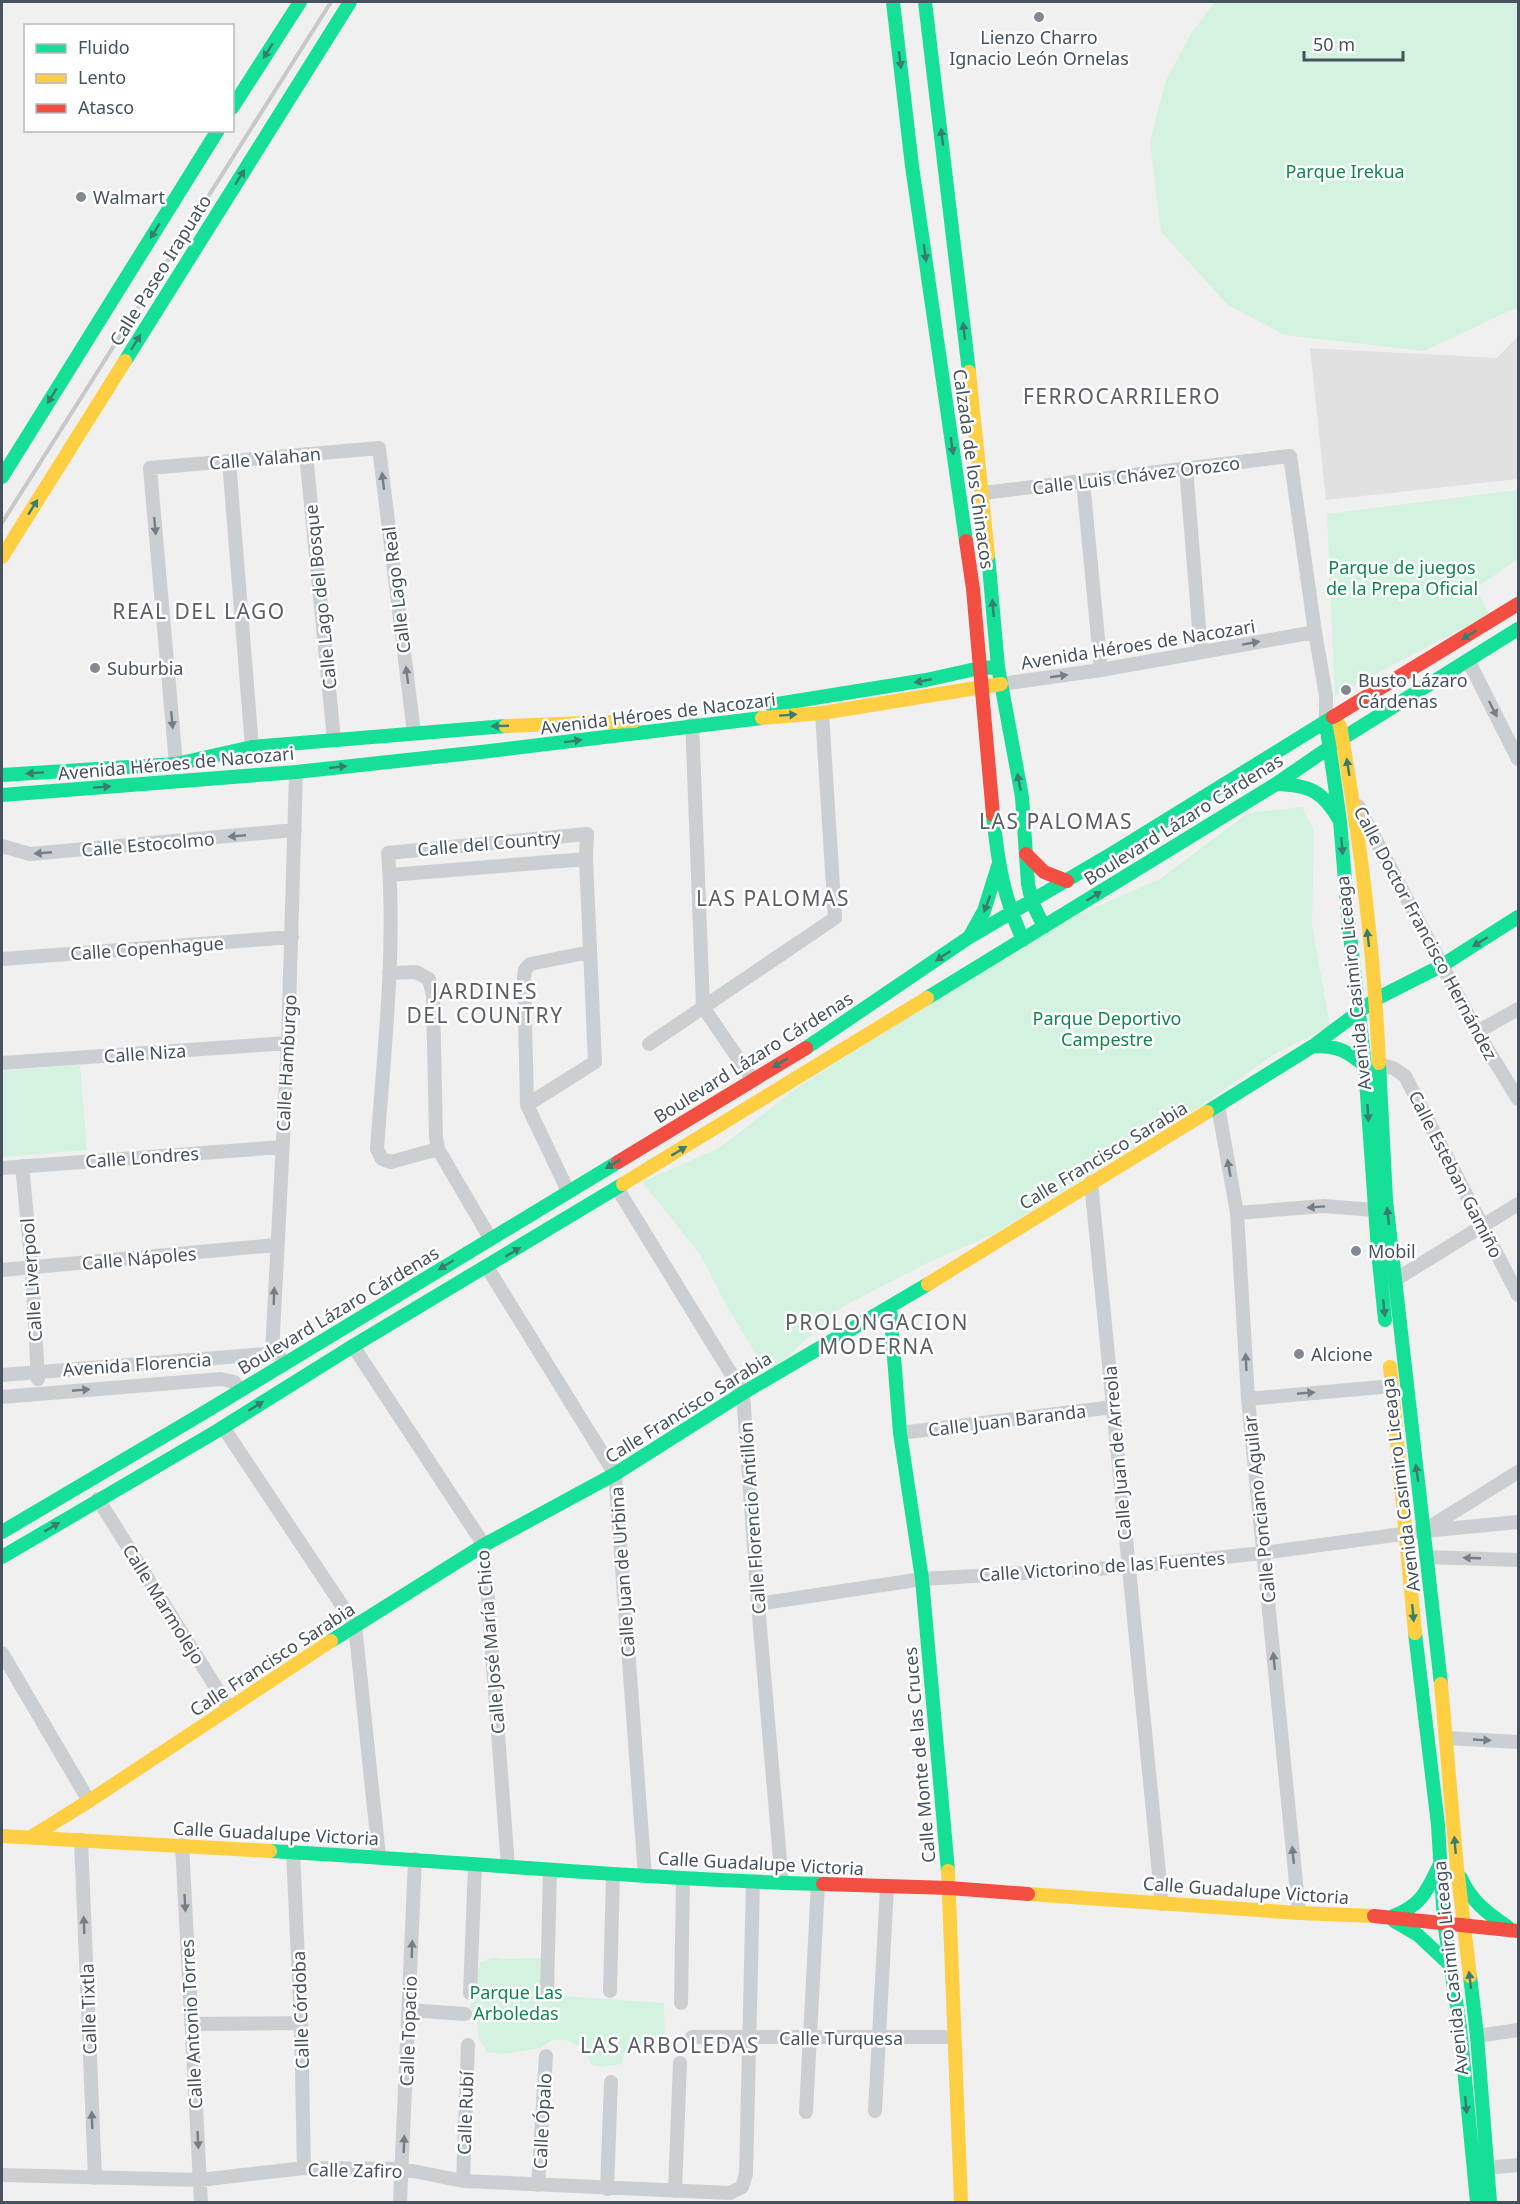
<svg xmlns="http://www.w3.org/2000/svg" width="1520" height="2204" font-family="'Noto Sans',sans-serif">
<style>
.education{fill:#e2e1e2}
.green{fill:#d3f2df}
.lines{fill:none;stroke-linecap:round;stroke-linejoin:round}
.street{stroke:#cccfd1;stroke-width:14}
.fast{stroke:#16e098;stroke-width:14}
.slow{stroke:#ffcf43;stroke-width:14}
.jam{stroke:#f24e42;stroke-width:14}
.rail{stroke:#c6c8ca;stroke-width:4}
.oneway{fill:#387d6f}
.oneway2{fill:#757e86}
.poi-dot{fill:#828991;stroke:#fff;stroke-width:2}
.labels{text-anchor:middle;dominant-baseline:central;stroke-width:5;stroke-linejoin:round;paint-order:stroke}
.poi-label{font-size:18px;fill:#46525e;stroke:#fff;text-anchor:start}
.park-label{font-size:18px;fill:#0f864d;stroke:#fff}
.street-label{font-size:18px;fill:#46525e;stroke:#fff}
.quarter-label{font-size:21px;letter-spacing:1.5px;fill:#5b5f65;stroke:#fff}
</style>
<rect width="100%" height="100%" fill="#f1f0f0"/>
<path class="education" d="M1518 336V479L1326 500 1310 348 1497 358Z"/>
<path class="green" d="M1215 2H1518V307L1424 351 1285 335 1228 305 1161 232 1150 142 1166 80 1192 32Z
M1518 490V559L1476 588 1489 614 1335 696 1327 514Z
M1302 807 1314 830 1312 925 1330 1026 1273 1055 1198 1108 994 1234 927 1263 842 1307 768 1374 725 1303 700 1254 642 1182 719 1148 801 1085 1055 925 1160 879 1248 813Z
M80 1065 87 1150 2 1157V1071Z
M494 1957 501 1959 546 1958 560 1996 664 2003 665 2050H625L622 2064 600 2067 591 2064 584 2048 566 2040H552L540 2048 503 2054 487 2052 479 2038 477 2023 470 2009 472 1981 481 1962Z"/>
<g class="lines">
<path class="street" d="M306 454 334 740
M229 461 252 747
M1186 468 1201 652
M1083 481 1101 670
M983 493 1290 456 1315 632 1326 696V723
M1468 660 1518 759
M1001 684 1101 670 1315 632
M692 719 703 1007 753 1080
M176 764 150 468 379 448 414 733
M1358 806 1477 1032 1518 1099
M2 846 30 854 295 830
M390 875 586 859
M2 959 292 937
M389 973 416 972 429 979 433 996 436 1137 438 1149 490 1238
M1477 1032 1518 1009
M649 1044 835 918 822 713
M2 1063 288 1043
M1381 1065 1393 1068 1405 1076 1518 1295
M1218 1106 1237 1213 1248 1399 1299 1913
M438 1149 391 1162 382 1159 377 1149C384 1051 396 951 388 853L587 834 586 859 595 1062 527 1105
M22 1166 32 1268 38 1379
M2 1168 282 1147
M1091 1182 1162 1904
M617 1188 743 1393 758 1604 782 1883
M568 1191 527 1105 524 977 525 970 530 964 590 952
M1237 1213 1324 1206 1374 1210
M487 1267 615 1474 645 1876
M2 1270 276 1245
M1395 1280 1518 1204
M353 1346 484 1545 508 1867
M272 1354 288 1043 296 772
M2 1375 279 1353
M2 1397 221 1379 234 1382 240 1390
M1248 1399 1392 1386
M223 1427 355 1625 379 1856
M900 1433 1114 1407
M98 1499 229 1708
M1425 1530 1518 1472
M1426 1557 1518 1560
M758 1604 922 1579 1128 1567 1263 1553 1424 1531 1518 1522
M2 1653 89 1801
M1446 1738 1518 1742
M81 1840 95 2178
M182 1845 201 2202
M293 1852 301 2023 304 2168
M610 1991 613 1874
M547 1992 550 1870
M470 1993 475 1865
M681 2003 683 1878
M409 2010 465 2014
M191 2024 301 2023
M1477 2036 1518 2030
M692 2037H954
M875 2111 887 1887
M806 2112 818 1884
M1487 2168 1518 2165
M2 2175 200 2180 304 2168 403 2169 463 2181 730 2193 742 2187 746 2174 753 1882
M463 2181 468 2045
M538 2185 546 2056
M607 2189 611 2082
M675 2191 680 2063
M400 2202 415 1859"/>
<path class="fast" d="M893 2 912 166 966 541
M925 2 969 372
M232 108 300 2
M125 361 350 2
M2 477 218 130
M988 555 998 667 1022 797 1028 884 1032 902 1044 927
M771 705 926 680 980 668 998 667
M1326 723 1340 821 1348 917 1365 1066 1378 1251 1385 1320
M2 775 176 764 252 747 506 726
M1276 784C1310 785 1323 791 1340 821
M2 795 296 772 490 751 762 718
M993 815C998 863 1003 896 1023 940
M970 936 984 911 998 866
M927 998 1276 784 1343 738 1518 629
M1313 1046C1338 1046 1346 1050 1365 1066
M806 1048 968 938 1113 853 1333 717
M1379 1063 1386 1200 1441 1684
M1207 1112 1313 1046 1376 999 1441 966 1518 917
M890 1307 900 1433 922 1579 948 1871
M2 1532 205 1412 618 1162
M2 1557 217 1431 353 1346 623 1184
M1415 1633 1438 1825 1444 1922 1460 2027 1477 2202
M331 1641 484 1545 615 1474 743 1393 928 1284
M270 1851C455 1861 639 1879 823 1884
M1461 1878C1470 1900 1488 1914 1508 1927
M1393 1916C1421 1906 1427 1891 1439 1866
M1394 1921 1418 1935 1451 1966
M1470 1976 1477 2036 1490 2202"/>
<path class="slow" d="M969 372 988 555
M2 557 125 361
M762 718 822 713 1001 684
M506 726 634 721
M1340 726C1360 837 1374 950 1379 1063
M623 1184 927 998
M928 1284 1207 1112
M1390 1367 1415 1633
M1441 1684 1457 1868 1470 1976
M2 1836 270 1851
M31 1837 89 1801 331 1641
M948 1871 961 2202
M1028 1894 1299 1913 1374 1916"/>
<path class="jam" d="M966 541 973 589 993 815
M1333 717 1518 604
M1026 854 1044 872 1067 881
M618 1162 806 1048
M823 1884 949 1888 1028 1894
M1374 1916 1518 1931"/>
<path class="rail" d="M2 523 331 2"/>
</g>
<defs><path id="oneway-solid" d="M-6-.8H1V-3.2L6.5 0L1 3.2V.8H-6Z" transform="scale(1.5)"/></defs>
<g class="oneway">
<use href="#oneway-solid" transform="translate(268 51) rotate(122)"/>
<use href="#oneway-solid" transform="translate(900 60) rotate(83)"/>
<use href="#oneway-solid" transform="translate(942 137) rotate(-97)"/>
<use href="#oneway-solid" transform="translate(240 177) rotate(-58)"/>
<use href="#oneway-solid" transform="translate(155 231) rotate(122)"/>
<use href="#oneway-solid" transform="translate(925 253) rotate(82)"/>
<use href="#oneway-solid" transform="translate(964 331) rotate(-96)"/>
<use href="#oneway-solid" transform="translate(136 342) rotate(-58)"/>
<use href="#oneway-solid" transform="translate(52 396) rotate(122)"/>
<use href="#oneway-solid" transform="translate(952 446) rotate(82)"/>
<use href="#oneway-solid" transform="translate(33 507) rotate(-58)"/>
<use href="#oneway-solid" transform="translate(993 608) rotate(-95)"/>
<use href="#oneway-solid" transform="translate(1469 635) rotate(148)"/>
<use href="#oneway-solid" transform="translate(923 681) rotate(169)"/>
<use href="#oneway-solid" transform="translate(788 715) rotate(-4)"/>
<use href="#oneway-solid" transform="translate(500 726) rotate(178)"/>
<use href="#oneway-solid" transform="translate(573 741) rotate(-7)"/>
<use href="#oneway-solid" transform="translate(338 767) rotate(-6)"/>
<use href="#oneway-solid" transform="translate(1348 767) rotate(-99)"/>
<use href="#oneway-solid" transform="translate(35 773) rotate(176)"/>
<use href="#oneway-solid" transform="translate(1019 782) rotate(-101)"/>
<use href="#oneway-solid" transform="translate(102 787) rotate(-4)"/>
<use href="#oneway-solid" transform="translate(1342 846) rotate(85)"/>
<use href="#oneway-solid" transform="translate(1094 896) rotate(-32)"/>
<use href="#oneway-solid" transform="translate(987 904) rotate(110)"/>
<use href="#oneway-solid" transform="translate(1368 938) rotate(-97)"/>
<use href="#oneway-solid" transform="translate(1480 942) rotate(148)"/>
<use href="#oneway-solid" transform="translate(943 956) rotate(146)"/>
<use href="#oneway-solid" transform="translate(780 1063) rotate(149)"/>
<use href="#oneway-solid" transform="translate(1368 1113) rotate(86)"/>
<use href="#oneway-solid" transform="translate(679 1151) rotate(-31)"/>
<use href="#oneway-solid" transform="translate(613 1164) rotate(149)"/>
<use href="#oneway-solid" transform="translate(1388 1216) rotate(-96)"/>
<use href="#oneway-solid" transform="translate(513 1252) rotate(-31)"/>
<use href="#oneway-solid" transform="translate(446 1265) rotate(148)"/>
<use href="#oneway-solid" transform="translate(1384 1308) rotate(84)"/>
<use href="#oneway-solid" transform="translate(256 1406) rotate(-32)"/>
<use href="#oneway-solid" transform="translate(1417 1473) rotate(-98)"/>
<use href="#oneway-solid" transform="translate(52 1527) rotate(-31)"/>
<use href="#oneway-solid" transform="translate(1413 1613) rotate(85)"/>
<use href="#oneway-solid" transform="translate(1455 1845) rotate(-95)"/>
<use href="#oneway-solid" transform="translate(1470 1980) rotate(-97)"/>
<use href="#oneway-solid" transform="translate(1466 2105) rotate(85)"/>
</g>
<g class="oneway2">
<use href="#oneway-solid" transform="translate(383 481) rotate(-97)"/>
<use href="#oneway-solid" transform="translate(155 526) rotate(85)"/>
<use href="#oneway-solid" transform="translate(1251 643) rotate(-10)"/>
<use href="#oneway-solid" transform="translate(407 675) rotate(-97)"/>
<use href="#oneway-solid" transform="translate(1059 676) rotate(-8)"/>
<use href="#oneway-solid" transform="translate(1493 709) rotate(63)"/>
<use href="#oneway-solid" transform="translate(172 720) rotate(85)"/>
<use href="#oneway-solid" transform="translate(237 836) rotate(175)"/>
<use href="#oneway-solid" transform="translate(43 853) rotate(175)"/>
<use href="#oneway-solid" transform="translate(1229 1168) rotate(-100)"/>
<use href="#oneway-solid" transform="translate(1316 1207) rotate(176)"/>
<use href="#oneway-solid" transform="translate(274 1296) rotate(-88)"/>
<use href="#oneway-solid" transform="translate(1246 1362) rotate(-93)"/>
<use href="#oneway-solid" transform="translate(81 1390) rotate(-5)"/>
<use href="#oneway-solid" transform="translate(1306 1393) rotate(-5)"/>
<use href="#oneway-solid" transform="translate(1472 1558) rotate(-178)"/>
<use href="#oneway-solid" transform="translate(1274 1661) rotate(-96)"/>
<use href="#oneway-solid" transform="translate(1482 1740) rotate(3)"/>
<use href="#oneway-solid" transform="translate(1293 1855) rotate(-96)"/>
<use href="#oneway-solid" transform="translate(185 1903) rotate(87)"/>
<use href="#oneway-solid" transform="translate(84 1925) rotate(-92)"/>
<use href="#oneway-solid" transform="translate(412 1949) rotate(-88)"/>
<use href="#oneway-solid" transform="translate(92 2120) rotate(-92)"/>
<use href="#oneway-solid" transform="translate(198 2140) rotate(87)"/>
<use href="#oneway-solid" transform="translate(404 2144) rotate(-88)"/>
</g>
<g class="poi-dot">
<circle cx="1039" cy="17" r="6"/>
<circle cx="81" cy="197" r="6"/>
<circle cx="95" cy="668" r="6"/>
<circle cx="1346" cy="690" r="6"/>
<circle cx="1356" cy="1251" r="6"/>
<circle cx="1299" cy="1354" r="6"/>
</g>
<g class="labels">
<g class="poi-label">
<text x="1039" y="37" text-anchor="middle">Lienzo Charro<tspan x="1039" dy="21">Ignacio León Ornelas</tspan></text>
<text x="93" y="197">Walmart</text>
<text x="107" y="668">Suburbia</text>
<text x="1358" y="680">Busto Lázaro<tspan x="1358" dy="21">Cárdenas</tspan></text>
<text x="1368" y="1251">Mobil</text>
<text x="1311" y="1354">Alcione</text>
</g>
<g class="park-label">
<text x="1345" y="171">Parque Irekua</text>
<text x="1402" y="567">Parque de juegos<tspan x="1402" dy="21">de la Prepa Oficial</tspan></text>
<text x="1107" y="1018">Parque Deportivo<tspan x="1107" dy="21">Campestre</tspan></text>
<text x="516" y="1992">Parque Las<tspan x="516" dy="21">Arboledas</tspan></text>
</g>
<g class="street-label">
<text transform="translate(160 270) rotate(-58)">Calle Paseo Irapuato</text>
<text transform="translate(265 458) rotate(-5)">Calle Yalahan</text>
<text transform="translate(974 469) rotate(82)">Calzada de los Chinacos</text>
<text transform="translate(1136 475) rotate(-7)">Calle Luis Chávez Orozco</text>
<text transform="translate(396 590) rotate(-97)">Calle Lago Real</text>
<text transform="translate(320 597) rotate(-96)">Calle Lago del Bosque</text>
<text transform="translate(1138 644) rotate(-9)">Avenida Héroes de Nacozari</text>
<text transform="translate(658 713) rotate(-7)">Avenida Héroes de Nacozari</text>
<text transform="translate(176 763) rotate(-5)">Avenida Héroes de Nacozari</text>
<text transform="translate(1183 819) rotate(-32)">Boulevard Lázaro Cárdenas</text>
<text transform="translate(489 843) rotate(-5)">Calle del Country</text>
<text transform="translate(148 844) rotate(-5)">Calle Estocolmo</text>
<text transform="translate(1426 933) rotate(62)">Calle Doctor Francisco Hernández</text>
<text transform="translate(147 948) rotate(-4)">Calle Copenhague</text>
<text transform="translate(1353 983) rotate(-96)">Avenida Casimiro Liceaga</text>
<text transform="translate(145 1053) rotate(-4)">Calle Niza</text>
<text transform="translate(753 1057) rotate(-32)">Boulevard Lázaro Cárdenas</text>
<text transform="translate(286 1063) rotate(-87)">Calle Hamburgo</text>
<text transform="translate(1103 1155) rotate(-31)">Calle Francisco Sarabia</text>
<text transform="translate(142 1157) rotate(-4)">Calle Londres</text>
<text transform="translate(1456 1174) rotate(63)">Calle Esteban Gamiño</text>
<text transform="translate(139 1258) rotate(-5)">Calle Nápoles</text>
<text transform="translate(31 1280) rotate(-94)">Calle Liverpool</text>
<text transform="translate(338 1310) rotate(-31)">Boulevard Lázaro Cárdenas</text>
<text transform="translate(137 1364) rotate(-4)">Avenida Florencia</text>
<text transform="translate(688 1407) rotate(-32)">Calle Francisco Sarabia</text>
<text transform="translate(1007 1420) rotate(-7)">Calle Juan Baranda</text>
<text transform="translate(1117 1453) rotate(-95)">Calle Juan de Arreola</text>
<text transform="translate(1400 1485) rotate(-97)">Avenida Casimiro Liceaga</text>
<text transform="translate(1259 1509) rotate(-96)">Calle Ponciano Aguilar</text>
<text transform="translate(752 1518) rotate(-94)">Calle Florencio Antillón</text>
<text transform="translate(1102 1566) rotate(-4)">Calle Victorino de las Fuentes</text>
<text transform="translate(622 1572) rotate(-94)">Calle Juan de Urbina</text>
<text transform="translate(164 1604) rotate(58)">Calle Marmolejo</text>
<text transform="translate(490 1642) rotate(-95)">Calle José María Chico</text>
<text transform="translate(272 1659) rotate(-33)">Calle Francisco Sarabia</text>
<text transform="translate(919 1755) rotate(-95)">Calle Monte de las Cruces</text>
<text transform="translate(276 1833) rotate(3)">Calle Guadalupe Victoria</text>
<text transform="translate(761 1863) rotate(3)">Calle Guadalupe Victoria</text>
<text transform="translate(1246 1890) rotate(4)">Calle Guadalupe Victoria</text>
<text transform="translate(1450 1968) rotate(-96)">Avenida Casimiro Liceaga</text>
<text transform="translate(88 2009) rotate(-92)">Calle Tixtla</text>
<text transform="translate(300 2010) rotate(-92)">Calle Córdoba</text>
<text transform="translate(191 2024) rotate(-93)">Calle Antonio Torres</text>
<text transform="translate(408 2031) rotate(-88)">Calle Topacio</text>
<text x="841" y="2038">Calle Turquesa</text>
<text transform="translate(465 2113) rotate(-88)">Calle Rubí</text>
<text transform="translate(542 2121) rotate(-87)">Calle Ópalo</text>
<text transform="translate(355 2170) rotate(1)">Calle Zafiro</text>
</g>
<g class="quarter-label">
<text x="1122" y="396">FERROCARRILERO</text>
<text x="199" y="611">REAL DEL LAGO</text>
<text x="1056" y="821">LAS PALOMAS</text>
<text x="773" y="898">LAS PALOMAS</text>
<text x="485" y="991">JARDINES<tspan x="485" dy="24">DEL COUNTRY</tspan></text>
<text x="877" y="1322">PROLONGACION<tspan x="877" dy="24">MODERNA</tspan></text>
<text x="670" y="2045">LAS ARBOLEDAS</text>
</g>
</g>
<rect width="1520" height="2204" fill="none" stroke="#46525e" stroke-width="6"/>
<rect x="24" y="24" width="210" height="108" fill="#ffffff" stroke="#b5babf" stroke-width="1.5"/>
<rect x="36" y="44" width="30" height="9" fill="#16e098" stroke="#b5babf" stroke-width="1.5"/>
<text x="78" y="54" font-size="18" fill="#46525e">Fluido</text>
<rect x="36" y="74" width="30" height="9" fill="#ffcf43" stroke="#b5babf" stroke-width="1.5"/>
<text x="78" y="84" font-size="18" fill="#46525e">Lento</text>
<rect x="36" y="104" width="30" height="9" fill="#f24e42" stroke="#b5babf" stroke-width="1.5"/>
<text x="78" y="114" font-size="18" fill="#46525e">Atasco</text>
<path d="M1304 51v9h99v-9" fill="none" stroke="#46525e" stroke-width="3"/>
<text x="1313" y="51" font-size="18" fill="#46525e" stroke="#ffffff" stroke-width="4.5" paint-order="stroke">50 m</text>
</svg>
